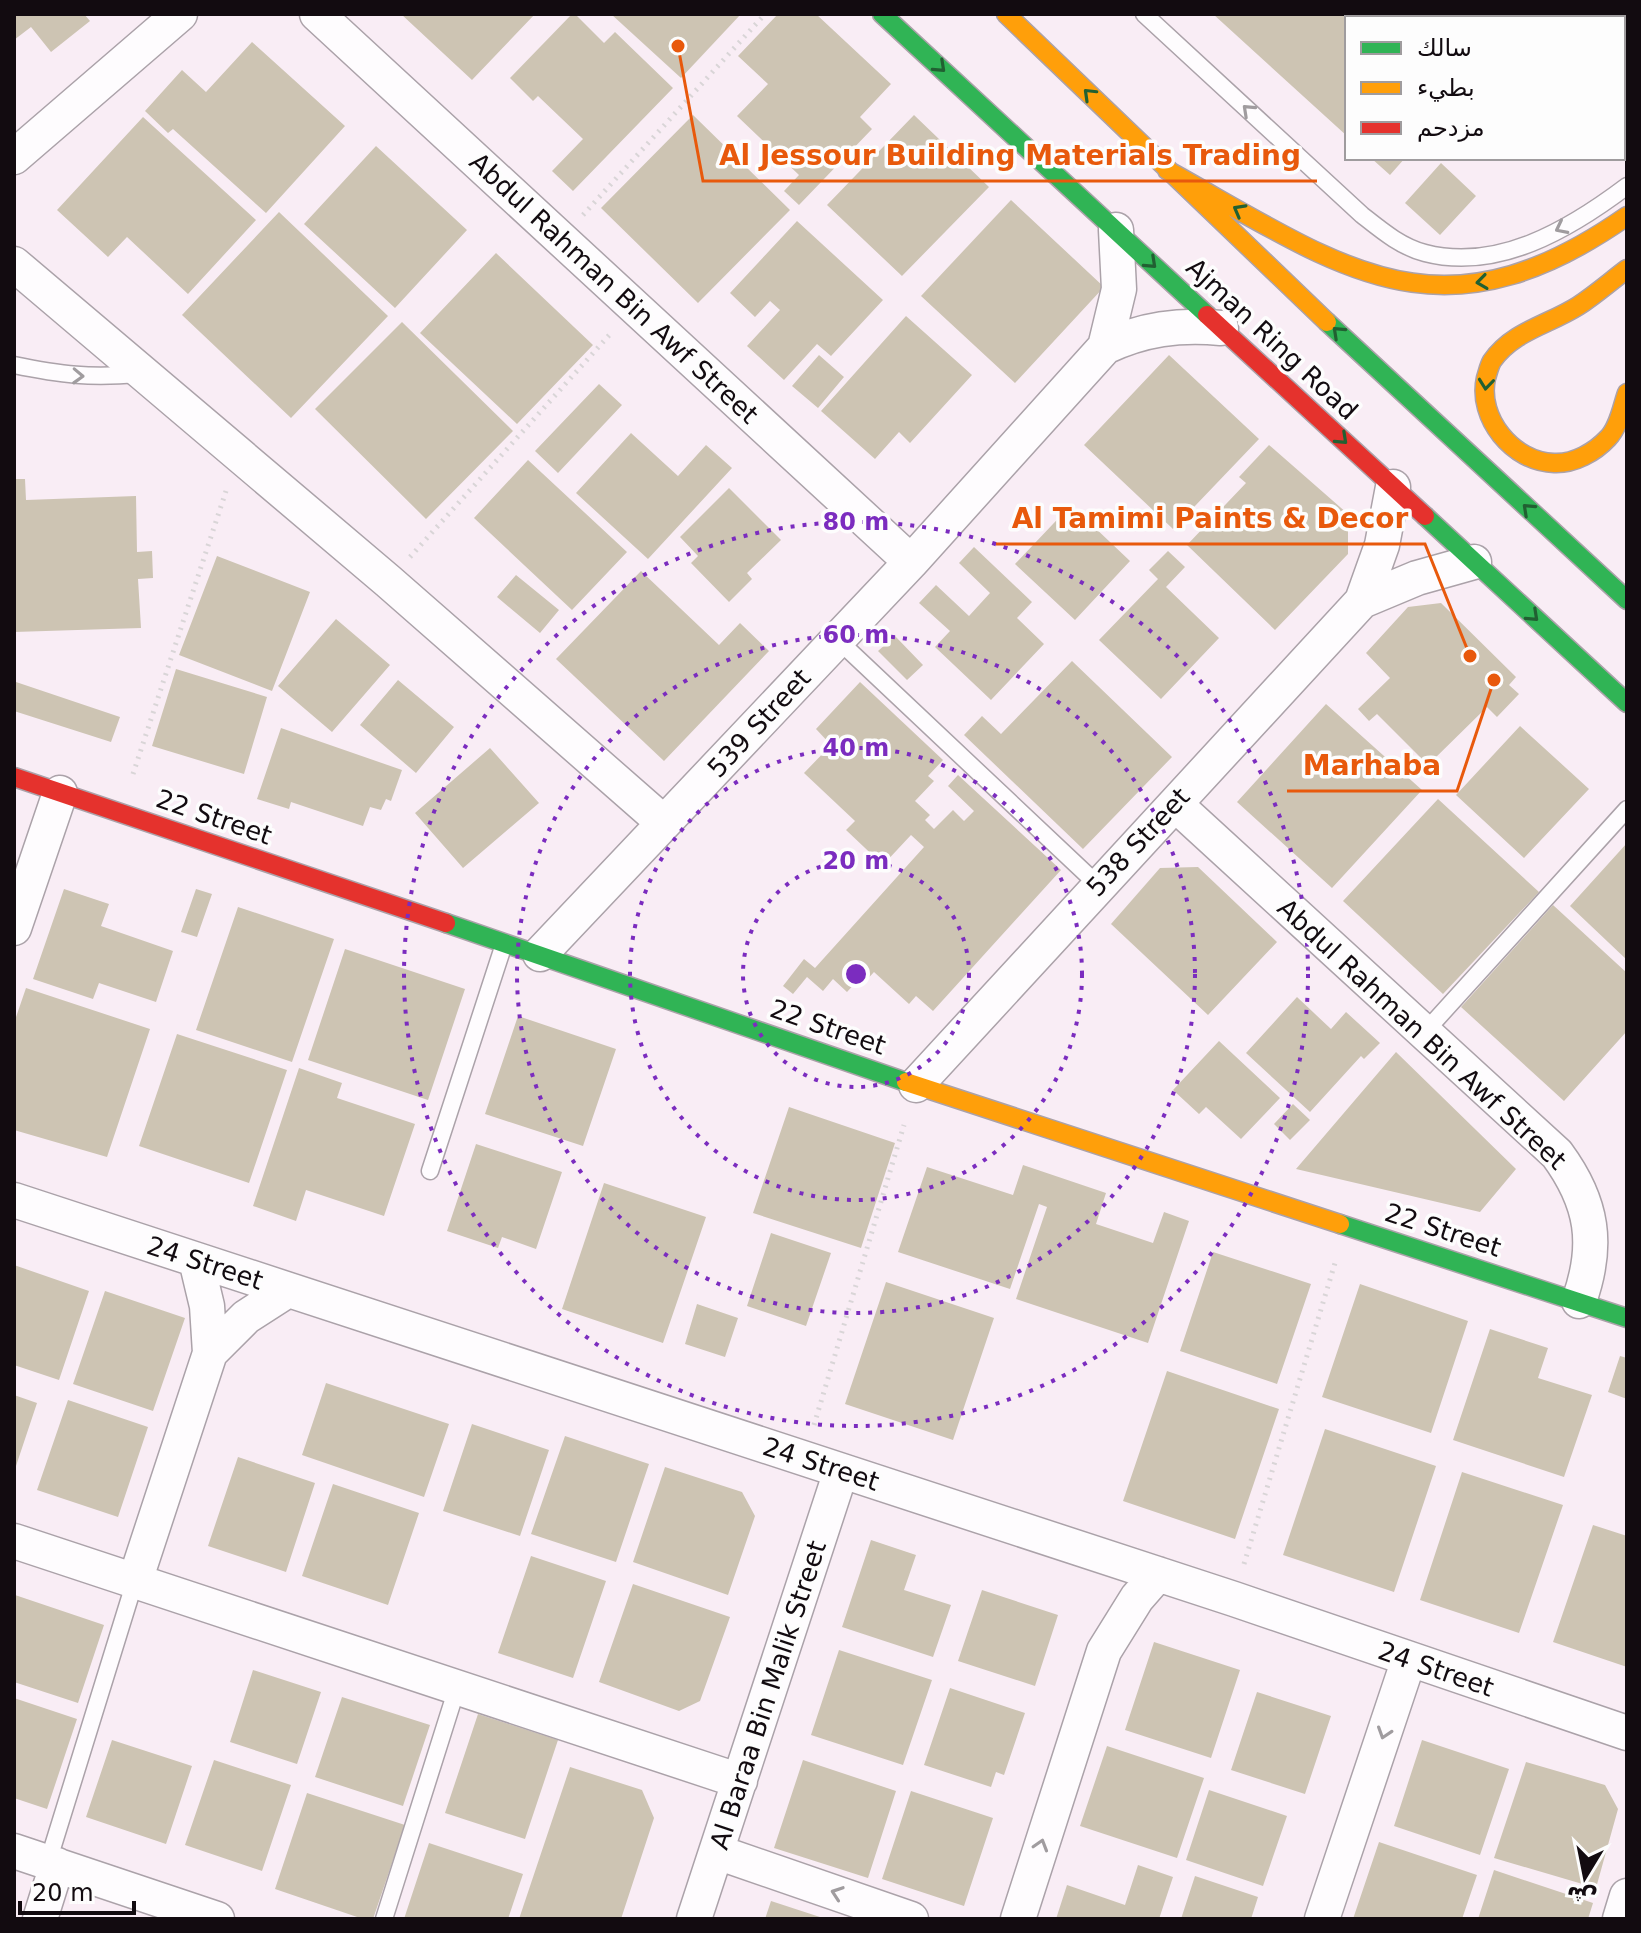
<svg xmlns="http://www.w3.org/2000/svg" width="1641" height="1933" font-family="'DejaVu Sans','Noto Naskh Arabic',sans-serif">
<style>
.building{fill:#cdc4b3}
.lines{fill:none;stroke-linecap:round;stroke-linejoin:round}
.lane-casing{stroke:#aba2a9;stroke-width:19}
.street-casing{stroke:#aba2a9;stroke-width:37}
.fast-casing{stroke:#aba2a9;stroke-width:21}
.slow-casing{stroke:#aba2a9;stroke-width:21}
.jam-casing{stroke:#aba2a9;stroke-width:21}
.path{stroke:#d9d5d7;stroke-width:5;stroke-dasharray:2 6;stroke-linecap:butt}
.lane{stroke:#fefcfe;stroke-width:16}
.street{stroke:#fefcfe;stroke-width:34}
.fast{stroke:#30b455;stroke-width:18}
.slow{stroke:#ff9f0a;stroke-width:18}
.jam{stroke:#e5322d;stroke-width:18}
.oneway{stroke:#216032}
.oneway2{stroke:#a09c9f}
.ring{fill:none;stroke:#7b2cbf;stroke-width:4;stroke-dasharray:4 8}
.labels{text-anchor:middle;dominant-baseline:central;stroke-width:7;stroke-linejoin:round;paint-order:stroke}
.street-label{font-size:26px;fill:#120b10;stroke:#fdfdfd}
.centre{fill:#7b2cbf;stroke:#fdfdfd;stroke-width:4}
.ring-label{font-size:24px;text-anchor:middle;font-weight:bold;fill:#7b2cbf;stroke:#fdfdfd;stroke-width:7;stroke-linejoin:round;paint-order:stroke}
.leader{fill:none;stroke:#e8590c;stroke-width:3}
.callout-dot{fill:#e8590c;stroke:#fdfdfd;stroke-width:3}
.callout-label{font-size:28px;text-anchor:middle;font-weight:bold;fill:#e8590c;stroke:#fdfdfd;stroke-width:7;stroke-linejoin:round;paint-order:stroke}
</style>
<rect width="100%" height="100%" fill="#f9edf5"/>
<path class="building" d="M14 14H84L90 21 51 52 31 27 14 40Z
M401 14H535L472 80Z
M572 14H575L604 43 615 32 673 88 573 191 552 171 583 139 538 96 533 101 510 78Z
M611 14H741L681 78Z
M778 14H816L891 84 860 117 872 129 799 205 784 191 799 175 737 116 768 84 738 56Z
M1213 14H1478L1482 18H1347V136Z
M252 42 345 126 266 213 173 129 168 133 145 111 182 70 206 92Z
M693 115 790 210 698 303 601 208Z
M914 115 989 187 902 276 827 205Z
M143 117 256 220 188 294 127 237 108 257 57 210Z
M376 146 467 230 395 308 304 224Z
M1371 158H1405L1390 175Z
M1441 163 1476 196 1440 235 1405 203Z
M1011 200 1104 287 1015 383 921 296Z
M279 212 388 316 291 418 182 315Z
M797 221 883 300 831 356 817 344 784 380 747 346 780 310 770 301 755 317 730 293Z
M496 253 593 345 517 424 420 333Z
M906 316 972 375 910 443 899 432 875 459 821 411Z
M402 322 513 431 426 519 315 409Z
M819 355 844 377 818 408 792 386Z
M1169 355 1259 439 1173 529 1084 445Z
M599 384 622 405 558 473 535 451Z
M631 433 678 476 706 445 732 468 648 559 576 493Z
M1269 445 1348 514V554L1275 630 1187 545 1246 483 1239 477Z
M528 460 627 552 572 610 474 518Z
M14 479H25L26 500 136 496 137 552 152 551 153 578 138 579 141 628 14 632Z
M729 488 781 540 747 573 752 579 729 602 691 563 698 556 680 537Z
M1071 505 1130 561 1075 620 1015 564Z
M974 547 1032 602 1017 618 1044 644 991 700 935 647 950 631 919 603 936 585 969 616 990 593 959 563Z
M1168 551 1185 567 1166 587 1219 638 1161 699 1099 640 1158 579 1149 570Z
M217 556 310 592 272 691 179 655Z
M641 571 719 645 740 623 769 651 664 761 556 659Z
M516 575 559 610 540 633 497 597Z
M1441 603 1516 677 1509 685 1519 694 1497 717 1487 707 1428 765 1377 714 1369 721 1358 709 1390 678 1366 653 1408 607Z
M336 619 390 665 332 732 278 686Z
M895 636 923 665 907 680 878 651Z
M1072 661 1172 757 1083 849 964 735 982 716 1001 734Z
M176 669 267 697 244 774 152 746Z
M398 680 454 727 416 773 360 725Z
M16 682 120 717 111 742 14 711Z
M860 682 943 760 928 776 934 781 915 801 930 815 925 820 934 829 953 810 964 821 974 811 948 786 958 775 1061 870 933 1011 916 996 909 1004 874 972 863 984 858 980 847 992 833 979 823 991 807 977 793 994 783 986 804 959 815 968 924 847 911 835 883 865 846 830 855 821 804 773 831 745 816 729Z
M1326 704 1422 790 1332 888 1237 802Z
M1520 726 1589 789 1524 858 1456 795Z
M281 728 402 770 391 801 386 799 381 810 370 807 363 826 291 802 289 809 257 799Z
M490 748 539 803 463 868 415 813Z
M1438 799 1539 892 1443 994 1343 901Z
M1627 843V960L1570 906Z
M1198 867 1277 942 1208 1015 1111 924 1160 868Z
M64 889 109 904 101 926 173 951 156 1002 99 983 93 999 33 979Z
M196 889 212 894 197 937 181 932Z
M1553 905 1627 973V1031L1564 1101 1461 1007Z
M238 907 334 939 292 1062 196 1030Z
M345 949 465 989 428 1100 308 1060Z
M26 988 150 1029 107 1157 14 1130V1023Z
M1297 997 1331 1029 1346 1012 1380 1043 1364 1059 1361 1056 1310 1112 1246 1053Z
M518 1016 616 1049 583 1146 485 1114Z
M177 1034 287 1070 249 1183 139 1146Z
M1219 1041 1280 1098 1241 1139 1206 1107 1199 1114 1173 1090Z
M1396 1052 1516 1169 1480 1212 1296 1169Z
M299 1068 342 1083 337 1098 415 1124 384 1216 306 1190 296 1221 253 1206Z
M1293 1104 1310 1120 1290 1140 1274 1124Z
M789 1107 895 1143 861 1248 753 1213Z
M476 1144 562 1172 536 1249 502 1237 498 1248 447 1231Z
M1023 1165 1106 1193 1096 1224 1153 1243 1164 1212 1189 1221 1148 1343 1016 1299 1047 1207 1039 1204 1010 1289 898 1252 927 1167 1013 1195Z
M604 1183 706 1217 663 1343 562 1309Z
M771 1233 831 1253 806 1326 747 1306Z
M1213 1252 1311 1284 1277 1384 1180 1351Z
M14 1265 89 1291 59 1380 14 1365Z
M886 1282 994 1318 953 1440 845 1404Z
M1360 1284 1468 1321 1431 1433 1322 1397Z
M105 1291 185 1318 153 1411 73 1384Z
M697 1304 738 1318 725 1357 685 1344Z
M1490 1329 1548 1348 1538 1378 1592 1395 1564 1477 1453 1440Z
M1620 1356 1627 1358V1399L1608 1392Z
M1167 1371 1279 1409 1235 1539 1123 1501Z
M326 1383 449 1424 424 1497 302 1455Z
M14 1395 37 1403 15 1469H14Z
M68 1400 148 1427 118 1517 37 1490Z
M472 1424 549 1450 520 1536 443 1511Z
M1325 1429 1436 1466 1394 1592 1283 1555Z
M565 1436 649 1464 616 1562 531 1534Z
M238 1457 315 1483 286 1572 208 1546Z
M665 1467 742 1492 755 1516 728 1595 633 1562Z
M1462 1472 1563 1505 1519 1633 1420 1600Z
M333 1484 419 1513 388 1605 302 1576Z
M1593 1525 1627 1536V1667L1553 1642Z
M871 1540 916 1555 904 1590 951 1605 933 1657 842 1627Z
M531 1556 606 1581 573 1678 498 1653Z
M633 1584 730 1617 700 1701 679 1711 599 1682Z
M982 1590 1058 1615 1035 1686 958 1661Z
M15 1595 104 1625 78 1703 14 1682Z
M1154 1642 1240 1670 1211 1758 1125 1730Z
M839 1650 932 1680 903 1765 811 1735Z
M253 1670 321 1692 297 1764 230 1742Z
M950 1688 1025 1713 1004 1775 996 1772 991 1787 924 1765Z
M1257 1692 1331 1716 1305 1794 1231 1770Z
M342 1697 430 1725 403 1806 315 1777Z
M14 1698 77 1719 47 1809 14 1798Z
M478 1714 558 1740 525 1839 445 1813Z
M112 1740 192 1766 166 1844 86 1817Z
M1422 1740 1509 1769 1480 1855 1394 1826Z
M1107 1746 1204 1778 1177 1858 1080 1826Z
M214 1760 291 1785 262 1871 185 1845Z
M803 1760 896 1791 868 1878 774 1848Z
M1526 1762 1605 1785 1618 1809 1596 1888 1494 1858Z
M570 1767 642 1790 654 1818 621 1919H519Z
M1209 1790 1287 1816 1263 1886 1186 1860Z
M911 1791 993 1818 964 1906 882 1879Z
M307 1793 405 1825 373 1919H363L275 1889Z
M1379 1842 1477 1875 1462 1919H1353Z
M429 1843 523 1874 508 1919H404Z
M1138 1865 1173 1877 1159 1919H1056L1067 1885 1125 1905Z
M1494 1870 1593 1903 1588 1919H1478Z
M1195 1876 1258 1897 1251 1919H1181Z
M771 1901 823 1918V1919H765Z"/>
<g class="lines">
<defs>
<path id="lane" d="M1144 14 1362 215C1381 230 1401 247 1425 253 1498 272 1570 229 1627 186
M14 365C62 375 90 378 139 374
M838 640 1098 885
M1423 1034 1627 809
M430 1171 504 944
M48 1862 135 1581
M384 1919 457 1688"/>
<path id="street" d="M317 14 911 562
M14 157 180 14
M14 264 388 581 664 823
M1105 347 1119 289 1116 230
M1362 601 1417 578 1474 562
M1175 804 1557 1154C1593 1203 1599 1245 1579 1301
M14 928 60 793
M540 954 911 562 1105 347C1143 329 1179 324 1221 328
M916 1085 1362 601 1382 545 1393 487
M14 1200 1234 1599 1627 1733
M210 1353 246 1317 288 1290
M14 1541 740 1781
M135 1581 210 1353 207 1306 196 1260
M14 1851 217 1919
M717 1852 911 1919
M40 1919 57 1865
M694 1919 841 1471
M1018 1919 1104 1651 1137 1598 1158 1574
M1322 1919 1409 1659
M1620 1919 1627 1896"/>
<path id="fast" d="M882 14 1207 315
M1327 322 1627 600
M1425 516 1627 703
M446 923 906 1082
M1340 1224 1627 1318"/>
<path id="slow" d="M1006 14 1327 322
M1167 170C1342 267 1438 348 1627 216
M1627 269C1611 281 1595 295 1578 306 1548 325 1513 331 1492 361 1489 366 1488 372 1486 378 1477 418 1513 462 1554 463 1574 464 1595 452 1608 438 1619 427 1622 407 1627 393
M906 1082 1340 1224"/>
<path id="jam" d="M1207 315 1425 516
M14 777 446 923"/>
</defs>
<use href="#lane" class="lane-casing"/>
<use href="#street" class="street-casing"/>
<use href="#fast" class="fast-casing"/>
<use href="#slow" class="slow-casing"/>
<use href="#jam" class="jam-casing"/>
<path class="path" d="M1511 14 1515 18
M583 215 765 14
M410 557 612 332
M133 774 226 491
M814 1425 904 1125
M1244 1564 1335 1263"/>
<use href="#lane" class="lane"/>
<use href="#street" class="street"/>
<use href="#fast" class="fast"/>
<use href="#slow" class="slow"/>
<use href="#jam" class="jam"/>
</g>
<defs><path id="oneway-chevron" d="M-2-3.5L2.5 0L-2 3.5" fill="none" stroke-width="1.6" stroke-linecap="round" stroke-linejoin="round" transform="scale(2)"/></defs>
<g class="oneway">
<use href="#oneway-chevron" transform="translate(940 67) rotate(43)"/>
<use href="#oneway-chevron" transform="translate(1089 94) rotate(-136)"/>
<use href="#oneway-chevron" transform="translate(1239 210) rotate(-151)"/>
<use href="#oneway-chevron" transform="translate(1151 263) rotate(43)"/>
<use href="#oneway-chevron" transform="translate(1482 282) rotate(172)"/>
<use href="#oneway-chevron" transform="translate(1338 332) rotate(-137)"/>
<use href="#oneway-chevron" transform="translate(1486 384) rotate(96)"/>
<use href="#oneway-chevron" transform="translate(1342 439) rotate(43)"/>
<use href="#oneway-chevron" transform="translate(1528 509) rotate(-137)"/>
<use href="#oneway-chevron" transform="translate(1533 616) rotate(43)"/>
</g>
<g class="oneway2">
<use href="#oneway-chevron" transform="translate(1248 110) rotate(-137)"/>
<use href="#oneway-chevron" transform="translate(1561 228) rotate(153)"/>
<use href="#oneway-chevron" transform="translate(78 376) rotate(2)"/>
<use href="#oneway-chevron" transform="translate(1384 1733) rotate(108)"/>
<use href="#oneway-chevron" transform="translate(1041 1845) rotate(-73)"/>
<use href="#oneway-chevron" transform="translate(837 1893) rotate(-161)"/>
</g>
<g class="ring">
<circle cx="856" cy="974" r="113"/>
<circle cx="856" cy="974" r="226"/>
<circle cx="856" cy="974" r="339"/>
<circle cx="856" cy="974" r="452"/>
</g>
<g class="labels">
<g class="street-label">
<text transform="translate(614 288) rotate(43)">Abdul Rahman Bin Awf Street</text>
<text transform="translate(1272 339) rotate(43)">Ajman Ring Road</text>
<text transform="translate(759 723) rotate(-47)">539 Street</text>
<text transform="translate(214 817) rotate(19)">22 Street</text>
<text transform="translate(1138 842) rotate(-47)">538 Street</text>
<text transform="translate(828 1027) rotate(19)">22 Street</text>
<text transform="translate(1422 1034) rotate(43)">Abdul Rahman Bin Awf Street</text>
<text transform="translate(1443 1230) rotate(18)">22 Street</text>
<text transform="translate(205 1263) rotate(18)">24 Street</text>
<text transform="translate(821 1464) rotate(18)">24 Street</text>
<text transform="translate(1436 1669) rotate(19)">24 Street</text>
<text transform="translate(768 1695) rotate(-72)">Al Baraa Bin Malik Street</text>
</g>
</g>
<circle cx="856" cy="974" r="12" class="centre"/>
<g class="ring-label">
<text x="856" y="530">80 m</text>
<text x="856" y="643">60 m</text>
<text x="856" y="756">40 m</text>
<text x="856" y="869">20 m</text>
</g>
<path class="leader" d="M678 46L703 181H1317M1470 656L1425 544H996M1494 680L1457 791H1287"/>
<g class="callout-dot">
<circle cx="678" cy="46" r="8"/>
<circle cx="1470" cy="656" r="8"/>
<circle cx="1494" cy="680" r="8"/>
</g>
<g class="callout-label">
<text x="1010" y="165">Al Jessour Building Materials Trading</text>
<text x="1210" y="528">Al Tamimi Paints &amp; Decor</text>
<text x="1372" y="775">Marhaba</text>
</g>
<rect width="1641" height="1933" fill="none" stroke="#120b10" stroke-width="32"/>
<rect x="1345" y="16" width="280" height="144" fill="#fdfdfd" stroke="#9f9c9e" stroke-width="2"/>
<rect x="1361" y="42" width="40" height="12" fill="#30b455" stroke="#9f9c9e" stroke-width="2"/>
<text x="1417" y="56" font-size="24" fill="#120b10">سالك</text>
<rect x="1361" y="82" width="40" height="12" fill="#ff9f0a" stroke="#9f9c9e" stroke-width="2"/>
<text x="1417" y="96" font-size="24" fill="#120b10">بطيء</text>
<rect x="1361" y="122" width="40" height="12" fill="#e5322d" stroke="#9f9c9e" stroke-width="2"/>
<text x="1417" y="136" font-size="24" fill="#120b10">مزدحم</text>
<g transform="translate(1585 1877) rotate(190)" stroke="#fdfdfd" stroke-width="6" paint-order="stroke">
<path d="M0-6L14 30L0 20L-14 30Z" fill="#120b10"/>
<text y="-12" font-size="22" font-weight="bold" text-anchor="middle" fill="#120b10">ش</text>
</g>
<path d="M20 1901v12h114v-12" fill="none" stroke="#120b10" stroke-width="4"/>
<text x="32" y="1901" font-size="24" fill="#120b10" stroke="#fdfdfd" stroke-width="6" paint-order="stroke">20 m</text>
</svg>
